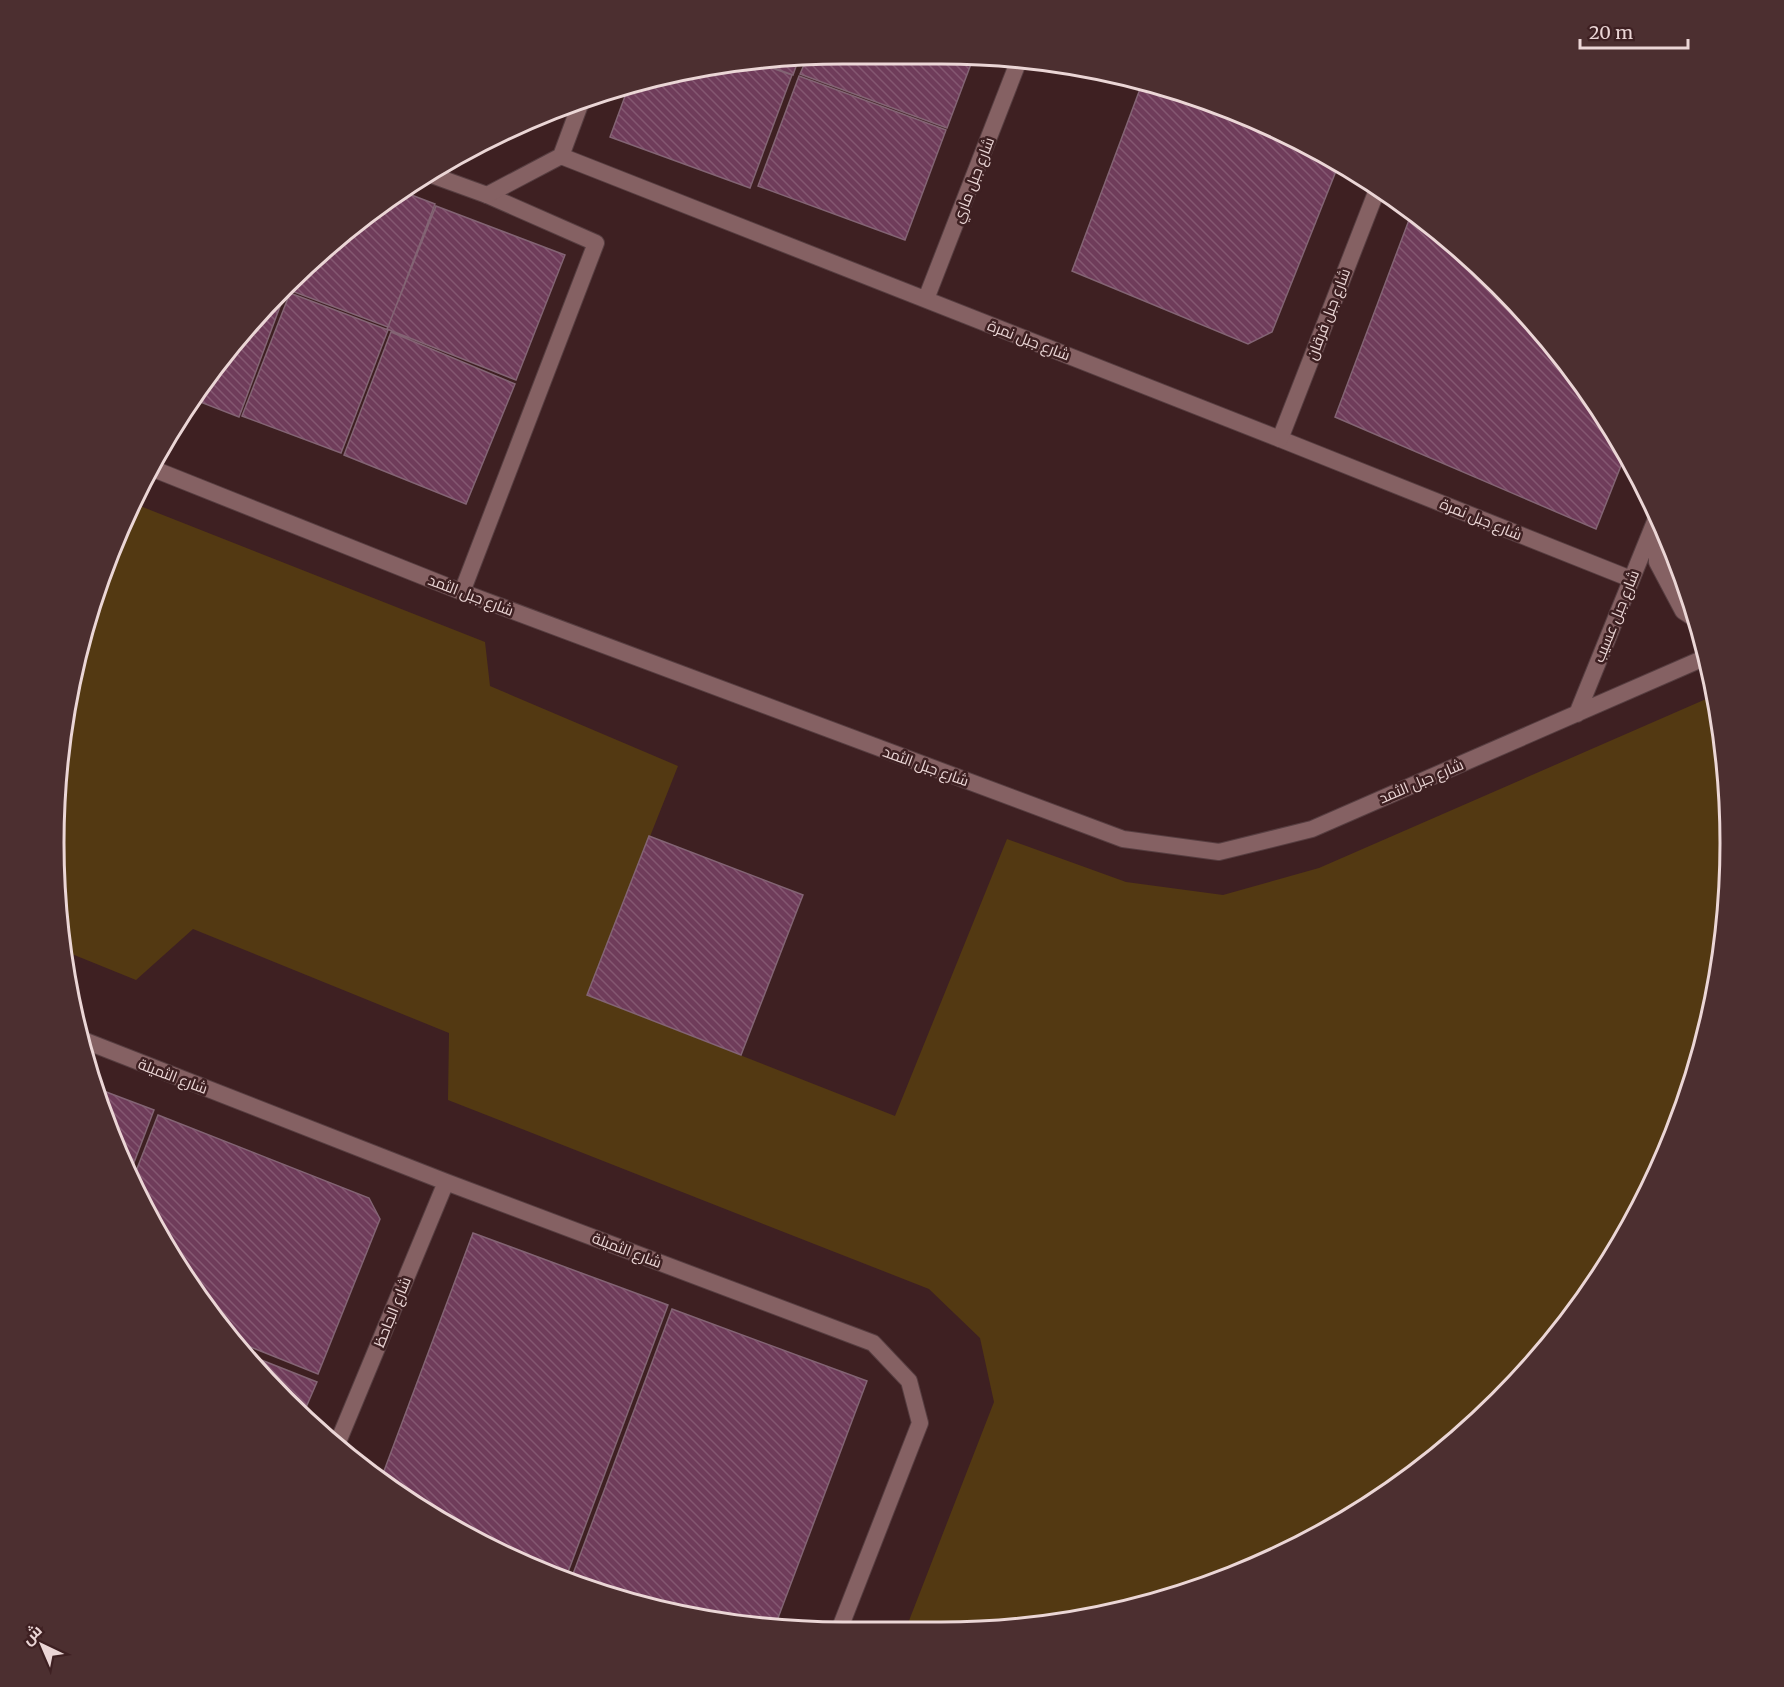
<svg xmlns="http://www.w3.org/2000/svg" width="1784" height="1687" font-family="Merriweather,Cairo,serif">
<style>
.green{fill:#533912}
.building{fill:url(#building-back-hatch);stroke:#836474;stroke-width:1.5}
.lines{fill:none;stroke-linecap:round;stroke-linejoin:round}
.service-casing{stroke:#573e41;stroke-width:18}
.minor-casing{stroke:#573e41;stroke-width:18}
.service{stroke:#856163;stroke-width:16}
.minor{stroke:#856163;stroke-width:16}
.labels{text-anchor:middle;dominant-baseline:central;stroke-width:5;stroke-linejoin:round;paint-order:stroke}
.street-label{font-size:15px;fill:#ebd6d6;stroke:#3e2022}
.rim{fill:none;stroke:#ebd6d6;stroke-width:3}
</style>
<defs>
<pattern id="building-back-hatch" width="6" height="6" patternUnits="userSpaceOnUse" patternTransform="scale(1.5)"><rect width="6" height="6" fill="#6f3c5a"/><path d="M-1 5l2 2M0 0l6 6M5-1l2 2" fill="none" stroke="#845771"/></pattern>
</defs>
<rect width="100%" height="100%" fill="#3e2022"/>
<path class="green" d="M135 504 485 642 490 686 678 766 587 995 895 1116 1007 839 1126 882 1223 895 1319 868 1713 696 1723 741 1728 895 1703 1048 1648 1193 1567 1324 1461 1437 1335 1527 1194 1591 1043 1626 905 1631 994 1402 980 1338 929 1289 448 1100 449 1033 193 929 136 980 62 950 56 792 96 590Z"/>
<path class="building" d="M844 54 974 56 947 128 800 74 807 58Z
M799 58 793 75 758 62Z
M757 63 792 75 750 188 610 137 628 88 689 69Z
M799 76 946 130 905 240 758 186Z
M1143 81 1290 136 1338 166 1272 332 1248 344 1072 271Z
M401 191 435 204 388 327 289 290Z
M436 206 565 255 516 380 387 329Z
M1412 212 1534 323 1624 449 1626 453 1596 529 1335 417Z
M285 293 239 417 195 400 250 323Z
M290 293 388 330 341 453 242 416Z
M391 332 515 384 466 504 344 455Z
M649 836 803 895 741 1055 587 995Z
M93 1087 154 1110 130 1173 96 1098Z
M158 1115 369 1198 380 1219 318 1374 233 1340 160 1239 133 1179Z
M473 1233 668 1305 565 1580 541 1573 405 1500 381 1479Z
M672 1309 867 1381 775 1626 690 1618 570 1582Z
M241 1352 317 1382 304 1412 250 1364Z"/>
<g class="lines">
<defs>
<path id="service" d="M1280 439 1631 579
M462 592 596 243 487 195"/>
<path id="minor" d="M561 156 581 102
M429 174 487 195 561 156 1280 439 1377 190
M926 299 1019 60
M151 468 462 592 1123 839 1219 852 1312 829 1704 658
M1657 525V562L1683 611 1695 619
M1577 714 1656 519
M83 1040 446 1182 873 1343 909 1381 920 1423 838 1633
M338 1442 446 1182"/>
</defs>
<use href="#service" class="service-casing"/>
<use href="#minor" class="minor-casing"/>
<use href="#service" class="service"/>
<use href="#minor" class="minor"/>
</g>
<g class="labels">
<g class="street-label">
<text transform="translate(973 180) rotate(-69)">شارع جبل ماري</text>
<text transform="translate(1328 314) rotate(-69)">شارع جبل فرقان</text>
<text transform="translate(1029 340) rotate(21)">شارع جبل نمرة</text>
<text transform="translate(1481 519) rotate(22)">شارع جبل نمرة</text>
<text transform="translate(471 595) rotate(21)">شارع جبل الثمد</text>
<text transform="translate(1616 616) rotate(-68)">شارع جبل عسيب</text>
<text transform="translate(926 766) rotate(20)">شارع جبل الثمد</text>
<text transform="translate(1421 781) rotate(-23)">شارع جبل الثمد</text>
<text transform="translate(173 1076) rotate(21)">شارع الثميلة</text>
<text transform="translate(627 1250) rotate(21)">شارع الثميلة</text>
<text transform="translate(392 1312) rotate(-68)">شارع الجاحظ</text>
</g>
</g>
<path d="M0 0H1784V1687H0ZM843 64H941A779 779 0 0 1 1720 843V843A779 779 0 0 1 941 1622H843A779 779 0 0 1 64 843V843A779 779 0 0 1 843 64Z" fill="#4c2f30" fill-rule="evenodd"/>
<path class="rim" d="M843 64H941A779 779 0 0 1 1720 843V843A779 779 0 0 1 941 1622H843A779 779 0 0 1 64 843V843A779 779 0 0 1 843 64Z"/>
<g transform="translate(42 1645) rotate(316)" stroke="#3e2022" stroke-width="4.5" paint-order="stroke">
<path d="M0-4.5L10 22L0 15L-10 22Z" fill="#ebd6d6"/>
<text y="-9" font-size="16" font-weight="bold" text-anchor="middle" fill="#ebd6d6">ش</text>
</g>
<path d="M1580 39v9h108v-9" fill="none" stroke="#ebd6d6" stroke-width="3"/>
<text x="1589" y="39" font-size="18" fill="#ebd6d6" stroke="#3e2022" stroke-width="4.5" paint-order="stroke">20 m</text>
</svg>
